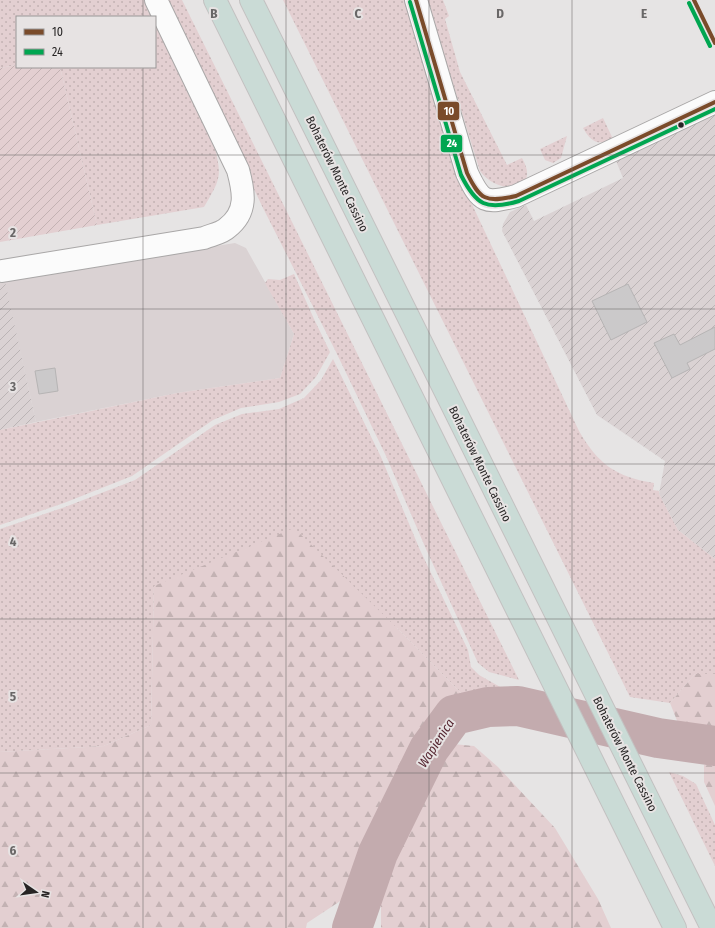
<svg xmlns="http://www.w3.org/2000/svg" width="715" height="928" font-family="'Fira Sans Condensed',sans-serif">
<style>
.built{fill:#dad2d3}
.industrial{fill:url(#industrial-furrows)}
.grass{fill:url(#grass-dots)}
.forest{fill:url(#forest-firs)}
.garden{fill:url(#garden-furrows)}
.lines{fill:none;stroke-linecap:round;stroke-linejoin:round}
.river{stroke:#c3abae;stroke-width:40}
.building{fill:#cbc9ca;stroke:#b6b4b4}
.street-casing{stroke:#a9a7a7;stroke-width:24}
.highway-casing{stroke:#c3c1c1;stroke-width:24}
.street{stroke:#fbfbfb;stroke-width:22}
.highway{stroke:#cadbd6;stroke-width:22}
.bus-1-casing{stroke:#e7e3e3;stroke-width:7}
.bus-2-casing{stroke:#e7e3e3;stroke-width:7}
.bus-1{stroke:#7a4b2a;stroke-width:4}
.bus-2{stroke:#00a651;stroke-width:4}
.grid{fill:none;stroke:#696767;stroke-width:1;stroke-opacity:0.55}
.bus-dot{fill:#262424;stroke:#e7e3e3;stroke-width:1.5}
.labels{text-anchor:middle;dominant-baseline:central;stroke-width:4;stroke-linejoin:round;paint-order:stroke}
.street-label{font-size:12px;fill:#262424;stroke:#e7e3e3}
.water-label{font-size:13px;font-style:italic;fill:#562631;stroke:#e7e3e3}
.grid-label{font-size:13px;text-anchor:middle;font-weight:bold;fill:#696767;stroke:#e7e3e3;stroke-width:4;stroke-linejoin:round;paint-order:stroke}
.line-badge{stroke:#e7e3e3;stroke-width:1.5}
.badge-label{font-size:11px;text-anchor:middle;font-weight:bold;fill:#fff}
</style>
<defs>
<pattern id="industrial-furrows" width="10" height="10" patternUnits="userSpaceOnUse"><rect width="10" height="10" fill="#dad2d3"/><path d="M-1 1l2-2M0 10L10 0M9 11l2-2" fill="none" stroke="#bbb4b5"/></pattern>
<pattern id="grass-dots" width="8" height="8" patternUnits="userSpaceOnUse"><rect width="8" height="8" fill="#e3cfd1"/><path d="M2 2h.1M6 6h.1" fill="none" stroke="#c3b2b3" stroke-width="1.8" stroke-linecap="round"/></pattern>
<pattern id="forest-firs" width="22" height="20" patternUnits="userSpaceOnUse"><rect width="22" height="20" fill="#e3cfd1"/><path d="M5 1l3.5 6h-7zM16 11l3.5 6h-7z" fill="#c3b2b3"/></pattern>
<pattern id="garden-furrows" width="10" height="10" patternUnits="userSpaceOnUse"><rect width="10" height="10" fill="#e3cfd1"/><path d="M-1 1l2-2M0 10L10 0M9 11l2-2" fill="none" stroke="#c3b2b3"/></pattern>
</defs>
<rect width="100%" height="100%" fill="#e6e4e4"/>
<path class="built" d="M235 243 246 248 294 334 280 378 177 393 36 422 4 280Z"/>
<path class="industrial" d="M715 113V559L678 530 659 494 665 461 597 415 502 231 503 224 510 212 526 205 534 221 623 178 616 161Z
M0 259 36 422 0 430Z"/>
<path class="grass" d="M0 0H149L214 144C222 177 221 178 204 207L97 225 60 67H155V17H17V65L0 68Z
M163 0H182L519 680 489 672 478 663 426 549 386 456 336 352 262 206Z
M283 0H406L469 198 579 431C598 464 616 477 654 483L653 490 659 491V494L678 530 715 559V674H695L670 703 630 697Z
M427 0H443L449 16 445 19 460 72 507 165 522 158C542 192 498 196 480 171Z
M603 118 613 139C598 146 591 142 583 128Z
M567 136 561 158 553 163 545 160 540 149Z
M294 274 314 319 330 352 316 377 300 394 279 402 241 408 213 420 132 476 64 503 0 525V430L177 393 280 378 294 334 265 283 268 279 280 280Z
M333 359 381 457 420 550 468 650 471 667 479 675 516 696 467 699 397 628 154 586 151 725 104 746 0 752V529L65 507 135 480 215 425 242 414 279 409 304 398 321 380Z
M669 772 683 776 696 784 715 825V866Z"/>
<path class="forest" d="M294 528 397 628 467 699 441 715 416 754 380 826 351 894 307 923 306 928H0V752L104 746 151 725 154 586Z
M695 674H715V733L680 728 670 703Z
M453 744 474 746 498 767 555 828 598 899 611 928H381V900L416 808Z
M715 762V806L704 782V765Z"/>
<path class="garden" d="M17 65V67H60L97 225 0 242V68Z"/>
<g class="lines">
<path class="river" d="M352 928 378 853 429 749 454 715 488 707 518 706 658 738 715 746"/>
</g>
<path class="building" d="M628 284 647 322 611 340 592 301Z
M715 327V349L687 363 690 369 672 378 654 343 674 334 680 345Z
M55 368 58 391 39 394 35 371Z"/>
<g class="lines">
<defs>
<path id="street" d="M416 0 467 173C481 203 485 204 516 196L715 102
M2 271 204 238C211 235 222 233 227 228 248 212 244 192 238 170L156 0"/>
<path id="highway" d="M215 0 675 928
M251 0 712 928"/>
</defs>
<use href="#street" class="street-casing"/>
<use href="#highway" class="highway-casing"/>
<use href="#street" class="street"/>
<use href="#highway" class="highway"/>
<defs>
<path id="bus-1" d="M416 0 467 173C480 200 486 203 516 196L715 102
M694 0 715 43"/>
<path id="bus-2" d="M410 2 461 175C476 205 486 211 519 201L715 109
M689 3 710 46"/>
</defs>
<use href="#bus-1" class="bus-1-casing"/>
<use href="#bus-2" class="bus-2-casing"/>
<use href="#bus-1" class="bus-1"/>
<use href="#bus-2" class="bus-2"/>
</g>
<path class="grid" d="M143 0V17M286 0V928M429 0V928M572 0V928M143 67V928M0 155H715M0 309H715M0 464H715M0 619H715M0 773H715"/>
<circle class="bus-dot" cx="681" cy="125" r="3.5"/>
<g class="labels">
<g class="street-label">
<text transform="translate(337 174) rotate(64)">Bohaterów Monte Cassino</text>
<text transform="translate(480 464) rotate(64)">Bohaterów Monte Cassino</text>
<text transform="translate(625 754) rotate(63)">Bohaterów Monte Cassino</text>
</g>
<g class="water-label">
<text transform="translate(436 743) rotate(-57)">Wapienica</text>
</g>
</g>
<g class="grid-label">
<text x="214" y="18">B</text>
<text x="358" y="18">C</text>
<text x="500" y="18">D</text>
<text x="644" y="18">E</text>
<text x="13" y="237">2</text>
<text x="13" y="391">3</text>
<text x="13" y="546">4</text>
<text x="13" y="701">5</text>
<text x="13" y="855">6</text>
</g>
<g class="line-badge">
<rect x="437" y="101" width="23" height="20" rx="4" fill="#7a4b2a"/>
<rect x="440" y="134" width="23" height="19" rx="4" fill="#00a651"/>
</g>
<g class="badge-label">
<text x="449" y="115">10</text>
<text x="452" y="147">24</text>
</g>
<rect x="16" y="16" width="140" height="52" fill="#e7e3e3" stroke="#9a9797"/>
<rect x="24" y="29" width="20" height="6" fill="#7a4b2a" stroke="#9a9797"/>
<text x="52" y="36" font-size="12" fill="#262424">10</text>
<rect x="24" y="49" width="20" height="6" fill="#00a651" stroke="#9a9797"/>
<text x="52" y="56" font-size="12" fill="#262424">24</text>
<g transform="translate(36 892) rotate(103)" stroke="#e7e3e3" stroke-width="3" paint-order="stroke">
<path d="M0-3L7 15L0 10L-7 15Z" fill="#262424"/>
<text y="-6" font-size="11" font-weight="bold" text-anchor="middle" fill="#262424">N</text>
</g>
</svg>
